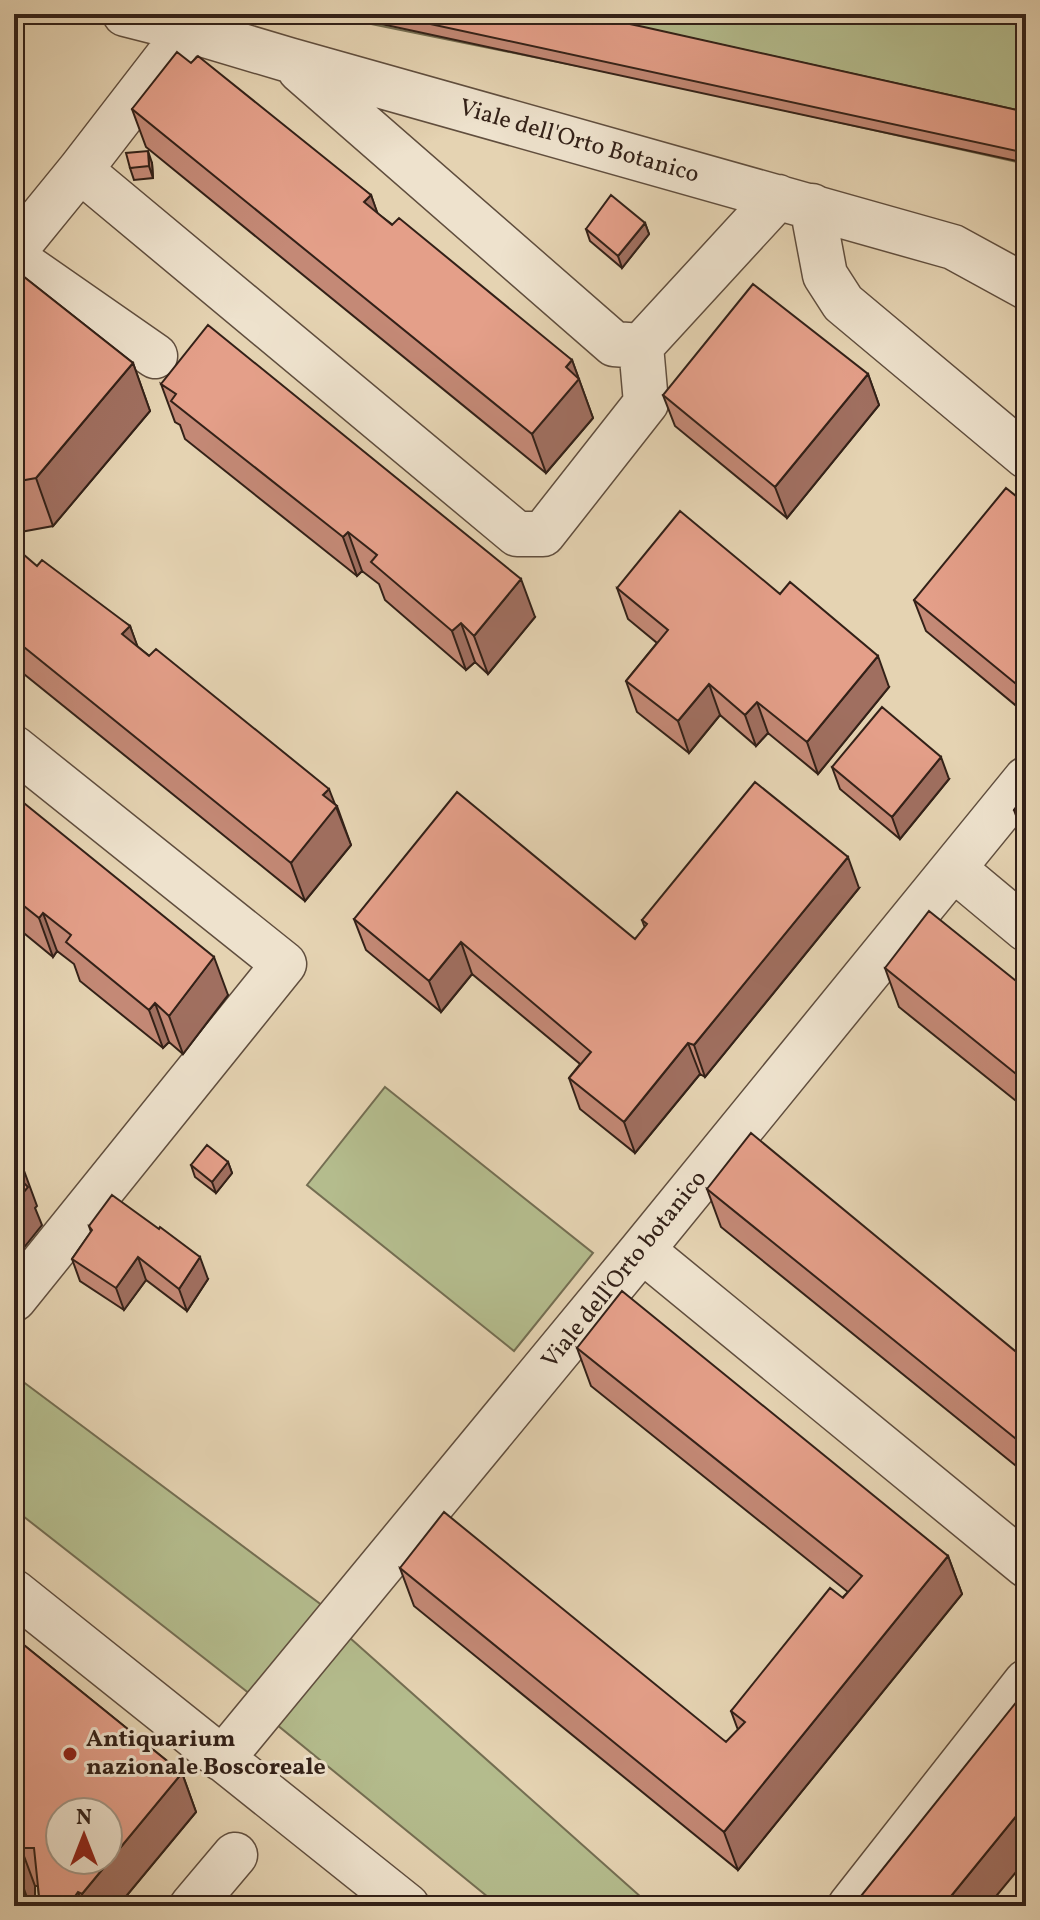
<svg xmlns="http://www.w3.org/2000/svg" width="1040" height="1920" font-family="Vollkorn,serif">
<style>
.green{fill:#b4bc8d;stroke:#746e52;stroke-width:2}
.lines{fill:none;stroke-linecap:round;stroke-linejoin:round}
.minor-casing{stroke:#604e3e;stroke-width:47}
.minor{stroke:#eee2cd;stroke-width:44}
.wall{fill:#c48976;stroke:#332118;stroke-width:2}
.shaded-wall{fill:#a06f60;stroke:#332118;stroke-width:2}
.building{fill:#e49f89;stroke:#332118;stroke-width:2;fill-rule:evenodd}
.poi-dot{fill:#8f2418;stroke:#eee2cd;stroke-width:3}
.labels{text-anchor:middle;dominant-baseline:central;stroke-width:6;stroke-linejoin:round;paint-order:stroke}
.street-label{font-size:24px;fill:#332118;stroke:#eee2cd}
.poi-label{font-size:24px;font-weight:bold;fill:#332118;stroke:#eee2cd;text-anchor:start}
</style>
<rect width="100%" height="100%" fill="#e5d3b2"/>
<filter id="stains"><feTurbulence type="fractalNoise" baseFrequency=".0025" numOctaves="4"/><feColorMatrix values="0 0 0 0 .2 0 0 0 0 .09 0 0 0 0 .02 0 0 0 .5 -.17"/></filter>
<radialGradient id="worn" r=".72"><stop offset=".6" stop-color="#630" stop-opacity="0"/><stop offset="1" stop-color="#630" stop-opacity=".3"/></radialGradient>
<path class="green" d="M322 14H1026V164L676 86Z
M385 1087 593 1253 514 1351 307 1185Z
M14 1375 327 1609 259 1701 14 1509Z
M350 1638 651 1906H499L276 1724Z"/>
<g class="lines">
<defs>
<path id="minor" d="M125 14 188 30 289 60 953 247 1026 287
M300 70 614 344 641 346 778 197
M80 170 517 534H543L646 403 641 346
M812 206 825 275 843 303 1026 456
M14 251 80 170 188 30
M14 258 155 356
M14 748 284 964 14 1299
M954 869 1026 929
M642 1250 1026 1565
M14 1592 407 1906
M222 1759 642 1250 1026 779
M192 1906 235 1855
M850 1906 1026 1682"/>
</defs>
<use href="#minor" class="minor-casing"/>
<use href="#minor" class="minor"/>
</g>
<path class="wall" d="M335 14H582L1026 112V163Z
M191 63 371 195 377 213 572 360 593 418 546 473 146 147 132 109Z
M152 163 153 178 134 180 130 168Z
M645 223 649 234 622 268 590 241 586 229Z
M14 269 133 363 150 411 53 526 15 533Z
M868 374 879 405 787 518 675 426 663 395Z
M161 384 535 617 488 674 475 662 466 670 385 600 379 584 362 571 357 576 185 439 180 425 175 422Z
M1026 504V714L926 631 914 600Z
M14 565 37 566 130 626 137 646 337 806 351 845 305 901 14 666Z
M617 588 889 687 818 774 768 733 756 746 720 715 689 753 637 712 626 681 657 643 628 619Z
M832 767 949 779 900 839 840 789Z
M14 795 228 995 183 1054 169 1042 163 1048 80 981 74 964 57 951 53 957 14 925Z
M1026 795V843L1014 810Z
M859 888 705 1077 700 1074 635 1153 580 1109 569 1078 580 1064 472 974 441 1012 366 950 354 919 635 939 645 928 642 920Z
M885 968 1026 989V1109L899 1007Z
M228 1162 232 1173 216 1193 195 1177 191 1165Z
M707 1189 1026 1360V1474L721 1227Z
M89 1226 208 1279 187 1311 146 1280 124 1310 80 1281 72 1259 91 1232Z
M577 1348 948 1556 962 1594 738 1870 414 1606 400 1568 726 1742 738 1730 731 1711 848 1592 591 1386Z
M14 1637 182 1773 196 1812 118 1906H40L38 1886H35V1896L29 1903 22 1905 14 1902Z"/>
<path class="shaded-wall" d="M148 151 152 163 153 178 149 166Z
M371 195 385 234 364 202Z
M645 223 649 234 622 268 618 256Z
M572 360 593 418 546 473 532 434 566 367Z
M133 363 150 411 53 526 36 478Z
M868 374 879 405 787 518 775 487Z
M348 532 362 571 357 576 343 537Z
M521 579 535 617 488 674 474 636Z
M461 623 475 662 466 670 452 631Z
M130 626 144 664 122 634Z
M878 656 889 687 818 774 807 742Z
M709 684 720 715 689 753 678 721Z
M757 702 768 733 756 746 745 715Z
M941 757 949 779 900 839 892 817Z
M329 789 351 845 305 901 291 863 323 795Z
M848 857 859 888 705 1077 694 1045Z
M43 913 57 951 53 957 39 918Z
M461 942 472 974 441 1012 429 981Z
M214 957 228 995 183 1054 169 1016Z
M155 1003 169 1042 163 1048 149 1010Z
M688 1043 700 1074 635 1153 624 1122Z
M228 1162 232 1173 216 1193 212 1182Z
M23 1168 37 1206 35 1208 42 1225 14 1260V1204L16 1175Z
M138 1257 146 1280 124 1310 116 1288Z
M200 1257 208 1279 187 1311 179 1289Z
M948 1556 962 1594 738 1870 724 1832Z
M182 1773 196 1812 118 1906H86L82 1894Z
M1026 1804V1860L988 1906H943Z
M21 1848 35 1886V1896L29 1903 15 1864Z
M78 1892 83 1906H68Z"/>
<path class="building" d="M384 14H582L644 27 1026 112V153Z
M177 52 191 63 198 56 371 195 364 202 392 225 399 218 572 360 566 367 579 379 532 434 132 109Z
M148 151 149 166 130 168 126 153Z
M611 195 645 223 618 256 586 229Z
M14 269 133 363 36 478 14 482Z
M753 284 868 374 775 487 663 395Z
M208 325 521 579 474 636 461 623 452 631 371 562 377 555 348 532 343 537 171 401 176 394 161 384Z
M1006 488 1026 504V692L914 600Z
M680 511 780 594 790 582 878 656 807 742 757 702 745 715 709 684 678 721 626 681 668 630 617 588Z
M23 554 37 566 42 560 130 626 122 634 149 656 156 649 329 789 323 795 337 806 291 863 14 639V565Z
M882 707 941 757 892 817 832 767Z
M755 782 848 857 694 1045 688 1043 624 1122 569 1078 591 1052 461 942 429 981 354 919 457 792 635 939 647 924 642 920Z
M14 795 214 957 169 1016 155 1003 149 1010 66 942 71 935 43 913 39 918 14 898Z
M1026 795V819L1014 810Z
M929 911 1026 989V1082L885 968Z
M751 1133 1026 1360V1447L707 1189Z
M207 1145 228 1162 212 1182 191 1165Z
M14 1160 23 1168 16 1175 28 1187 14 1204Z
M112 1195 159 1229 160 1227 200 1257 179 1289 138 1257 116 1288 72 1259 92 1230 89 1226Z
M622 1291 948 1556 724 1832 400 1568 444 1512 726 1742 745 1722 731 1711 830 1588 843 1598 862 1576 577 1348Z
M14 1637 182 1773 82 1894 78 1892 68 1906H40L34 1848H21V1858L14 1865ZM60 1812H108V1860H60Z
M1026 1690V1804L943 1906H853Z"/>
<circle class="poi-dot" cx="70" cy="1754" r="8"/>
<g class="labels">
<g class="street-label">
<text transform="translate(579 142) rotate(16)">Viale dell'Orto Botanico</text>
<text transform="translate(625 1270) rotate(-51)">Viale dell'Orto botanico</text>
</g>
<g class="poi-label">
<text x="86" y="1740">Antiquarium<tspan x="86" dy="28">nazionale Boscoreale</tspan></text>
</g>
</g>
<rect width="1040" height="1920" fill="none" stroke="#e5d3b2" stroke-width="48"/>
<rect x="16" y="16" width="1008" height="1888" fill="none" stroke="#332118" stroke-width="4"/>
<rect x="24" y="24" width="992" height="1872" fill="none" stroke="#332118" stroke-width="2"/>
<g transform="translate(84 1836)"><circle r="38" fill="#eee2cd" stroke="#a39585" stroke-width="2"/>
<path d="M0-6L14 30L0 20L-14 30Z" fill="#8f2418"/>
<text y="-12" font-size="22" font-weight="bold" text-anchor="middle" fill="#332118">N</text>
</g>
<rect width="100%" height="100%" filter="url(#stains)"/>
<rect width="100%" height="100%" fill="url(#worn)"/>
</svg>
